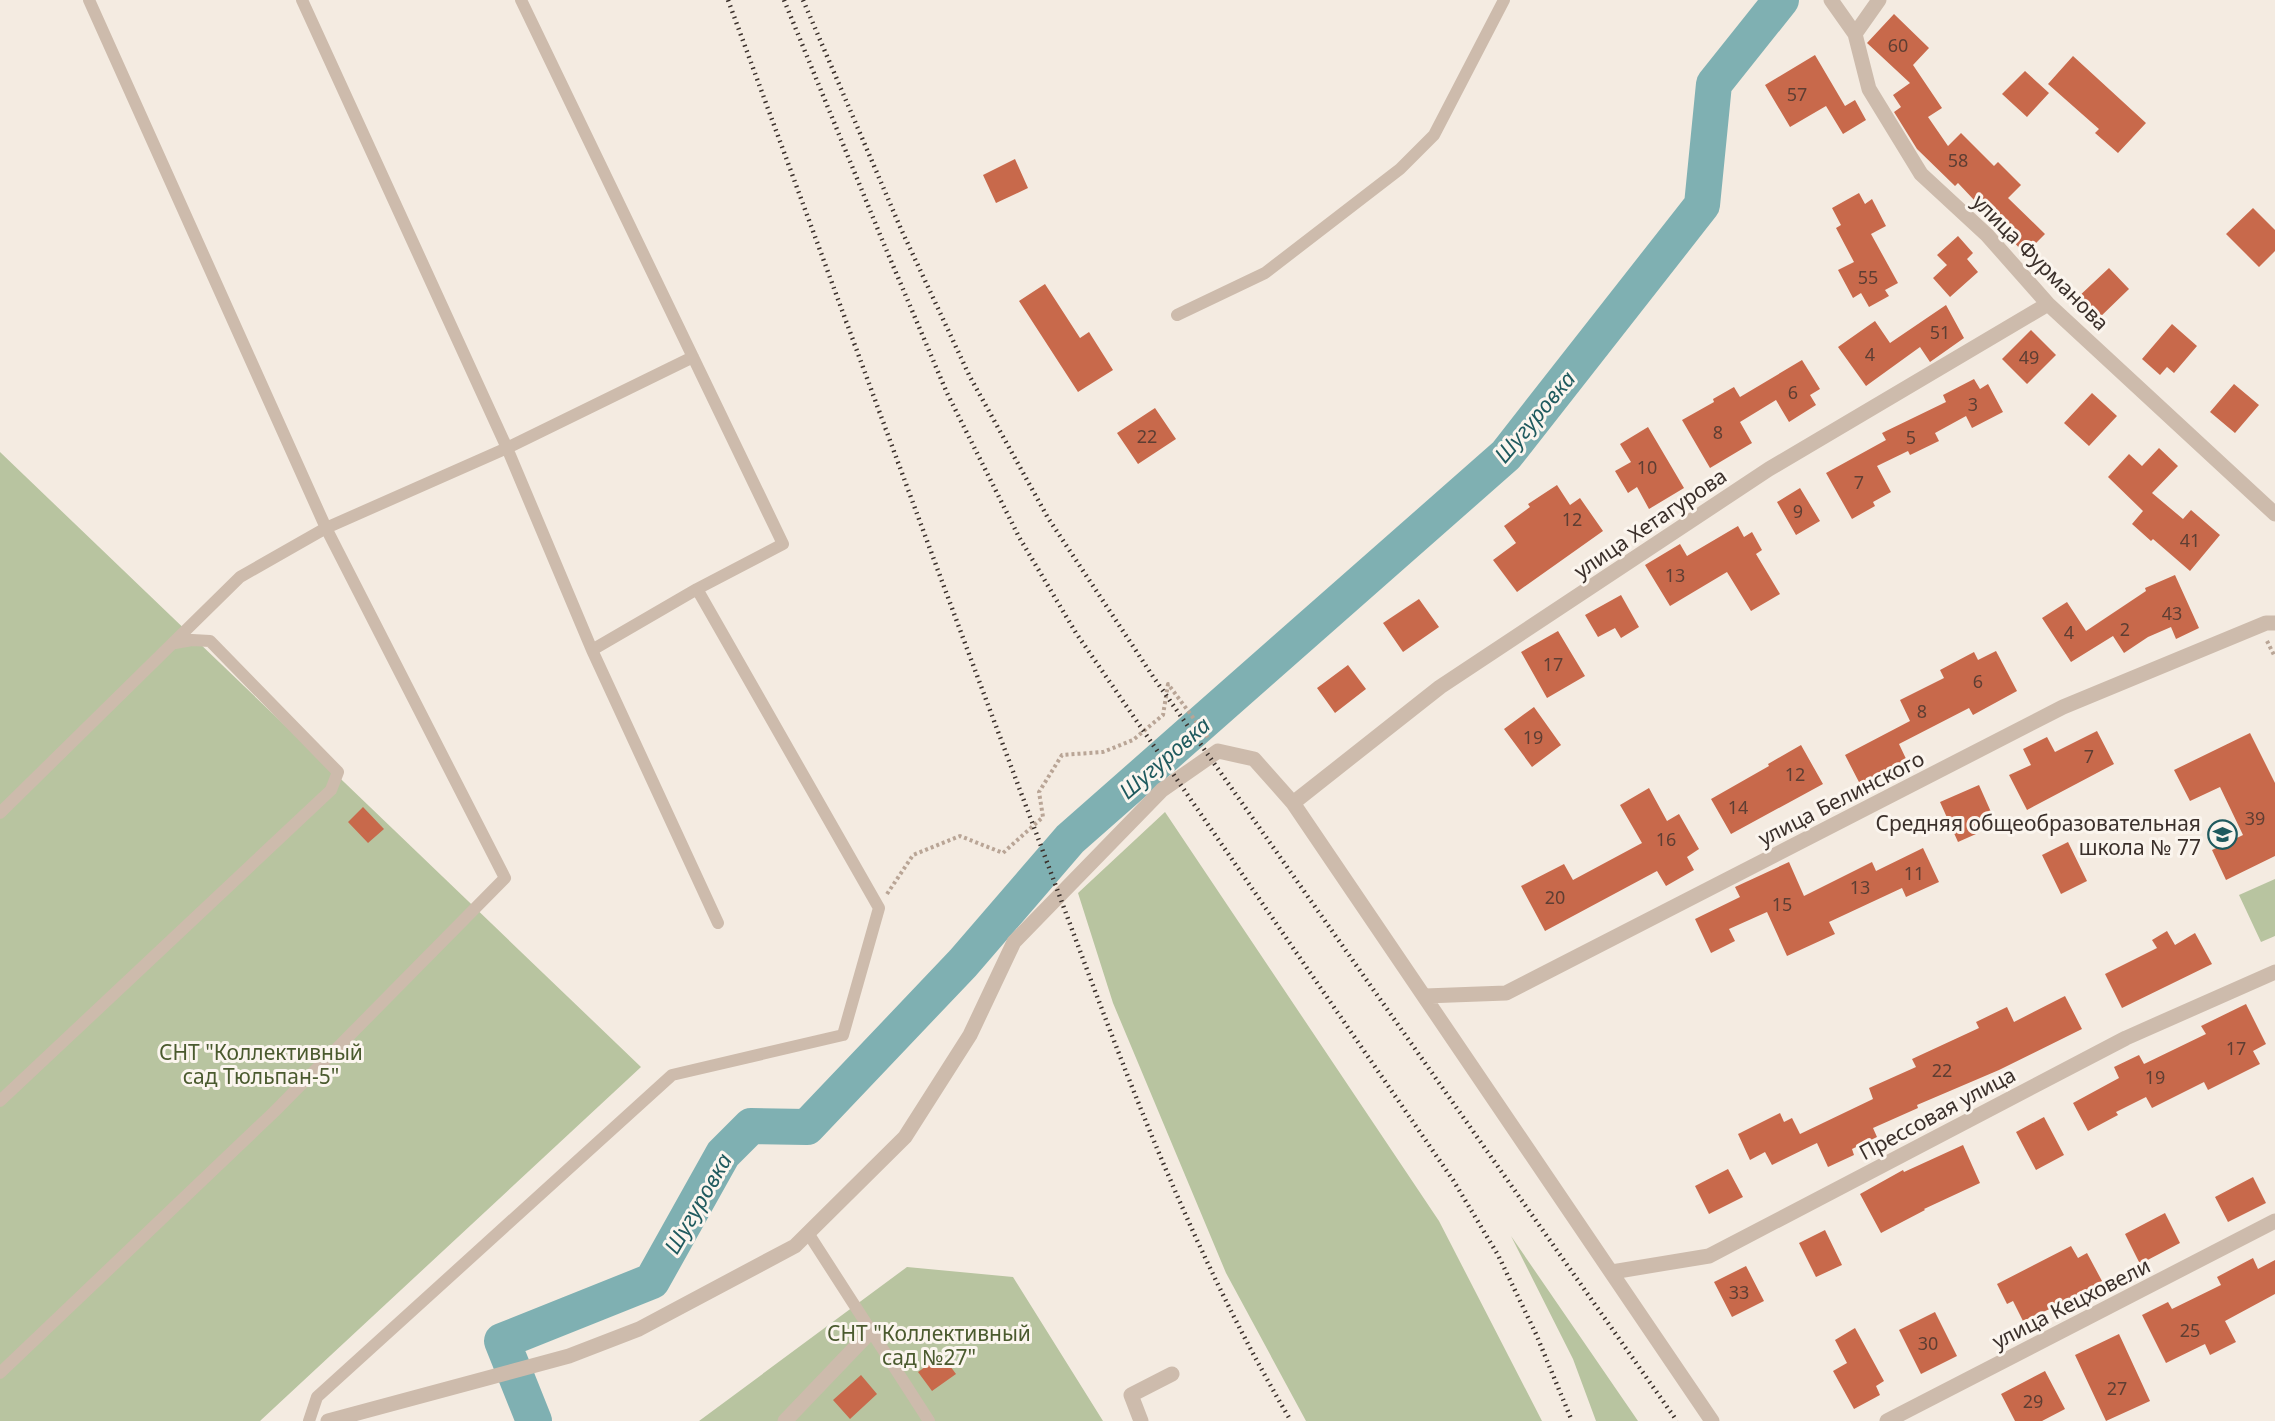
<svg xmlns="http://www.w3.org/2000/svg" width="2275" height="1421" font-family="'Noto Sans',sans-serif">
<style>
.green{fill:#b8c4a0}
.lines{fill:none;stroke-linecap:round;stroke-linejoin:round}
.river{stroke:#7fb0b2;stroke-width:36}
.building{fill:#c8694b}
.path{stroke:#b9a596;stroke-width:4;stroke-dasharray:3 3;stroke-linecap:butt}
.service{stroke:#cdbbac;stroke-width:12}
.minor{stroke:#cdbbac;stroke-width:15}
.rail{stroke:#3b302b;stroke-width:4.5;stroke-dasharray:1.5 4.5;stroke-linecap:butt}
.labels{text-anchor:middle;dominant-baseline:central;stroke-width:6;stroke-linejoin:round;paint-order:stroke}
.number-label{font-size:18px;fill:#5e3e33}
.street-label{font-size:21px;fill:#3b302b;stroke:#fbf5ee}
.poi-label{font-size:21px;fill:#3b302b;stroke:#fbf5ee;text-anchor:end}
.park-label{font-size:21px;fill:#4a5a2e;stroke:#fbf5ee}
.water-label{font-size:22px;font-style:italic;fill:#1f5a5e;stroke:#fbf5ee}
</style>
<rect width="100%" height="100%" fill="#f4ebe1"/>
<path class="green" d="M0 452 641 1067 260 1421H0Z
M1165 812 1439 1221 1542 1421H1306L1226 1273 1113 1003 1078 893Z
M2275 879V936L2261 942 2239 895Z
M1511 1236 1638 1421H1596L1573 1359Z
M907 1267 1013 1277 1103 1421H699Z"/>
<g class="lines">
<path class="river" d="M534 1421 502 1341 652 1281 723 1154 751 1126 807 1127 963 963 1070 839 1506 455 1702 205 1714 84 1781 0"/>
</g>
<path class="building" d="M1894 14 1929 48 1913 65 1942 108 1928 117 1948 146 1961 133 1994 166 1998 162 2021 185 2008 198 2045 234 2025 254 1958 183 1955 186 1917 149 1894 112 1901 107 1893 95 1910 83 1867 43Z
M1815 55 1845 106 1855 100 1866 120 1843 134 1826 106 1790 127 1765 85Z
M2073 56 2146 123 2118 153 2095 133 2099 129 2048 84Z
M2025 71 2049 93 2027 117 2002 94Z
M1015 159 1028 188 996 203 983 175Z
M1859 193 1865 204 1872 199 1886 226 1871 234 1898 283 1885 290 1889 296 1869 307 1861 293 1853 298 1838 270 1854 262 1836 228 1841 225 1832 208Z
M2253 208 2275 230V251L2259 267 2226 234Z
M1958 236 1973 253 1967 259 1978 272 1950 297 1933 278 1947 265 1937 255Z
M2109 268 2129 289 2097 320 2076 299Z
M1045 284 1080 338 1089 332 1113 370 1078 392 1019 301Z
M1946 305 1964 338 1930 362 1920 347 1866 386 1838 347 1875 321 1890 343Z
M2172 324 2197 346 2174 373 2167 367 2160 375 2142 359Z
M2031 330 2056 355 2027 384 2002 359Z
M1802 360 1820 389 1810 395 1816 405 1789 422 1776 400 1740 422 1752 443 1710 468 1682 420 1714 402 1713 399 1734 387 1740 397Z
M1974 379 1980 389 1988 384 2003 412 1972 428 1966 416 1935 433 1939 441 1910 455 1908 451 1877 466 1891 492 1873 502 1875 506 1852 519 1826 473 1886 440 1882 433 1946 402 1943 395Z
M2234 384 2259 405 2235 433 2210 412Z
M2092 393 2117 416 2089 446 2064 423Z
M1155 408 1176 439 1138 464 1117 433Z
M1648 427 1684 488 1649 509 1637 487 1628 493 1615 471 1631 462 1620 444Z
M2159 448 2178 466 2152 493 2183 519 2191 510 2220 535 2190 571 2153 539 2151 541 2132 524 2143 511 2108 477 2129 454 2142 466Z
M1557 485 1570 505 1580 498 1603 531 1517 592 1493 560 1516 543 1504 526 1530 507 1528 504Z
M1800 488 1820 521 1796 535 1777 502Z
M1738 526 1744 537 1752 532 1762 550 1756 554 1780 594 1751 611 1727 572 1670 606 1645 565 1680 544 1687 556Z
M2175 575 2199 628 2176 639 2171 627 2148 637 2124 653 2113 636 2071 662 2042 618 2067 602 2086 631 2146 591 2145 588Z
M1621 595 1639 627 1621 638 1615 628 1598 637 1585 615Z
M1419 599 1439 627 1403 652 1383 623Z
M1558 631 1585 676 1547 698 1521 652Z
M1996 651 2017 691 1973 715 1969 708 1899 744 1908 763 1880 777 1879 775 1860 784 1845 755 1910 721 1900 700 1944 678 1940 670 1974 652 1978 660Z
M1348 665 1366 689 1335 713 1317 688Z
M1534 707 1561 745 1532 767 1504 729Z
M2097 731 2114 764 2027 810 2009 775 2031 765 2023 749 2047 737 2055 752Z
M2250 733 2275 783V856L2226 880 2212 850 2243 835 2220 787 2190 801 2174 770Z
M1801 745 1823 784 1731 834 1711 799 1769 766 1768 764Z
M1979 785 1995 821 1974 830 1976 834 1958 842 1940 802Z
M1649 788 1667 821 1679 814 1699 849 1687 857 1694 870 1666 886 1657 871 1545 931 1521 886 1564 864 1573 880 1642 843 1620 805Z
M363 807 384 829 368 843 348 822Z
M2068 842 2087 881 2061 894 2042 855Z
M1923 848 1939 882 1906 897 1902 888 1829 922 1835 934 1787 956 1767 912 1729 929 1735 941 1711 953 1695 919 1740 897 1735 887 1789 862 1804 896 1872 862 1876 871Z
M2167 931 2175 945 2195 933 2212 964 2122 1008 2105 974 2157 948 2152 940Z
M2065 996 2082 1029 1999 1070 1917 1105 1918 1108 1873 1128 1877 1137 1852 1149 1854 1155 1828 1167 1817 1143 1772 1165 1765 1152 1750 1160 1738 1134 1780 1113 1784 1122 1792 1118 1800 1134 1873 1099 1869 1088 1916 1067 1912 1059 1979 1028 1976 1022 2007 1007 2014 1022Z
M2246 1004 2266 1044 2253 1051 2260 1064 2208 1090 2204 1082 2152 1108 2146 1097 2116 1112 2118 1115 2088 1131 2073 1103 2119 1078 2114 1067 2139 1055 2144 1064 2206 1034 2201 1026Z
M2044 1117 2064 1155 2036 1170 2016 1132Z
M1963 1145 1980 1183 1924 1209 1925 1210 1881 1233 1860 1194 1903 1170 1904 1172Z
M1728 1169 1743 1197 1709 1214 1695 1186Z
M2253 1177 2266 1203 2228 1222 2215 1197Z
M2165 1213 2180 1243 2140 1264 2125 1234Z
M1825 1230 1842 1265 1816 1277 1799 1243Z
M2071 1246 2078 1258 2087 1253 2102 1281 2065 1302 2023 1321 2013 1301 2007 1304 1997 1284Z
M2253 1258 2258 1269 2275 1260V1294L2225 1321 2236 1342 2210 1355 2205 1344 2166 1363 2142 1315 2168 1302 2172 1309 2221 1285 2217 1277Z
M1746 1266 1764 1301 1732 1317 1714 1282Z
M1935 1312 1957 1356 1921 1374 1899 1330Z
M1855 1328 1884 1381 1876 1386 1880 1395 1854 1409 1833 1371 1847 1363 1835 1340Z
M2119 1334 2150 1401 2106 1421 2075 1355Z
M942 1355 956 1374 932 1391 918 1372Z
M2045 1371 2065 1409 2042 1421H2015L2001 1394Z
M861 1375 877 1394 850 1419 833 1400Z"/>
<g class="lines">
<path class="path" d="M2267 641 2275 657
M887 894 913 855 960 836 1003 853 1043 817 1039 792 1062 755 1103 752 1133 740 1163 715 1168 684 1209 739"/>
<path class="service" d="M302 0 507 448 592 650
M1177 315 1265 273 1400 169 1434 135 1504 0
M697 589 592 650 718 923
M0 813 240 577 326 528 507 448 693 357
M0 1101 331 790 338 772 210 641 192 640 175 643
M808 1233 929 1421
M0 1373 274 1112 505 878 326 528 89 0
M309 1421 317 1397 672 1075 843 1035 879 908 697 589 783 544 521 0"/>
<path class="minor" d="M1831 0 1855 34 1869 89 1921 174 1987 235 2048 304 2275 514
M1855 34 1879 0
M1293 803 1440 687 1769 469 2048 304
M1425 996 1506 993 2063 707 2266 623H2275
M1612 1272 1709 1256 2126 1038 2275 972
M328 1421 569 1356 639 1329 795 1246 905 1137 970 1035 1014 942 1162 790 1218 751 1254 759 1293 803 1712 1421
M785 1421 871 1331
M1141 1421 1131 1395 1172 1374
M1887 1421 2275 1221"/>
<path class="rail" d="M728 0C829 274 929 549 1032 822 1109 1027 1179 1232 1291 1421
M784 0 883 242 947 393 1019 537 1076 633 1453 1180 1498 1255 1536 1334 1572 1421
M803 0 901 229 970 377 1048 518 1154 678 1677 1421"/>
</g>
<defs>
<symbol id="school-ring" viewBox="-11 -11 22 22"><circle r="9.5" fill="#fbf5ee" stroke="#1f5a5e" stroke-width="1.5"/><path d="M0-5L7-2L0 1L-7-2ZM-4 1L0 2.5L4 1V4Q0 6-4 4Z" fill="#1f5a5e"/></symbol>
</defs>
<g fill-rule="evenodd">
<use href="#school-ring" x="2206" y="818" width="33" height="33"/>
</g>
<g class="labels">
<g class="number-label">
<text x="1898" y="45">60</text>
<text x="1797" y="94">57</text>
<text x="1958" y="160">58</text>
<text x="1868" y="277">55</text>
<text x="1940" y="332">51</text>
<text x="1870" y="354">4</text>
<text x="2029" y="357">49</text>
<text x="1793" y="392">6</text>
<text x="1973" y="404">3</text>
<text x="1718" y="432">8</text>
<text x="1147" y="436">22</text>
<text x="1911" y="437">5</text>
<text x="1647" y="467">10</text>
<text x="1859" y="482">7</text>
<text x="1798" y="511">9</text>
<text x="1572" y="519">12</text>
<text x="2190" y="540">41</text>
<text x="1675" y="575">13</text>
<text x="2172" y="613">43</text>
<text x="2125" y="629">2</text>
<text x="2069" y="632">4</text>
<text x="1553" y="664">17</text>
<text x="1978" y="681">6</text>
<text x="1922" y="711">8</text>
<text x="1533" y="737">19</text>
<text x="2089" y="756">7</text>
<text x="1795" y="774">12</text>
<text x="1738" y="807">14</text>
<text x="2255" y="818">39</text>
<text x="1666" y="839">16</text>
<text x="1914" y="873">11</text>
<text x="1860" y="887">13</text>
<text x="1555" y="897">20</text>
<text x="1782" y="904">15</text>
<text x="2236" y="1048">17</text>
<text x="1942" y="1070">22</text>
<text x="2155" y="1077">19</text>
<text x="1739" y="1292">33</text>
<text x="2190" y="1330">25</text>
<text x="1928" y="1343">30</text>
<text x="2117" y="1388">27</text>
<text x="2033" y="1401">29</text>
</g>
<g class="street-label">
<text transform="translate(2041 262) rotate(45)">улица Фурманова</text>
<text transform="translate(1650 523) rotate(-34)">улица Хетагурова</text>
<text transform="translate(1841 798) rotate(-27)">улица Белинского</text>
<text transform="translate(1937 1113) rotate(-28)">Прессовая улица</text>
<text transform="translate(2071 1303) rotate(-27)">улица Кецховели</text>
</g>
<g class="poi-label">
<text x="2201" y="823">Средняя общеобразовательная<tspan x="2201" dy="24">школа № 77</tspan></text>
</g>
<g class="park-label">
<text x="261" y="1052">СНТ "Коллективный<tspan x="261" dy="24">сад Тюльпан-5"</tspan></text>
<text x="929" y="1333">СНТ "Коллективный<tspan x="929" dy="24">сад №27"</tspan></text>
</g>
<g class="water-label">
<text transform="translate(1534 416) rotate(-50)">Шугуровка</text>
<text transform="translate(1164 757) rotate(-41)">Шугуровка</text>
<text transform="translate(697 1203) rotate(-60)">Шугуровка</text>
</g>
</g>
</svg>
